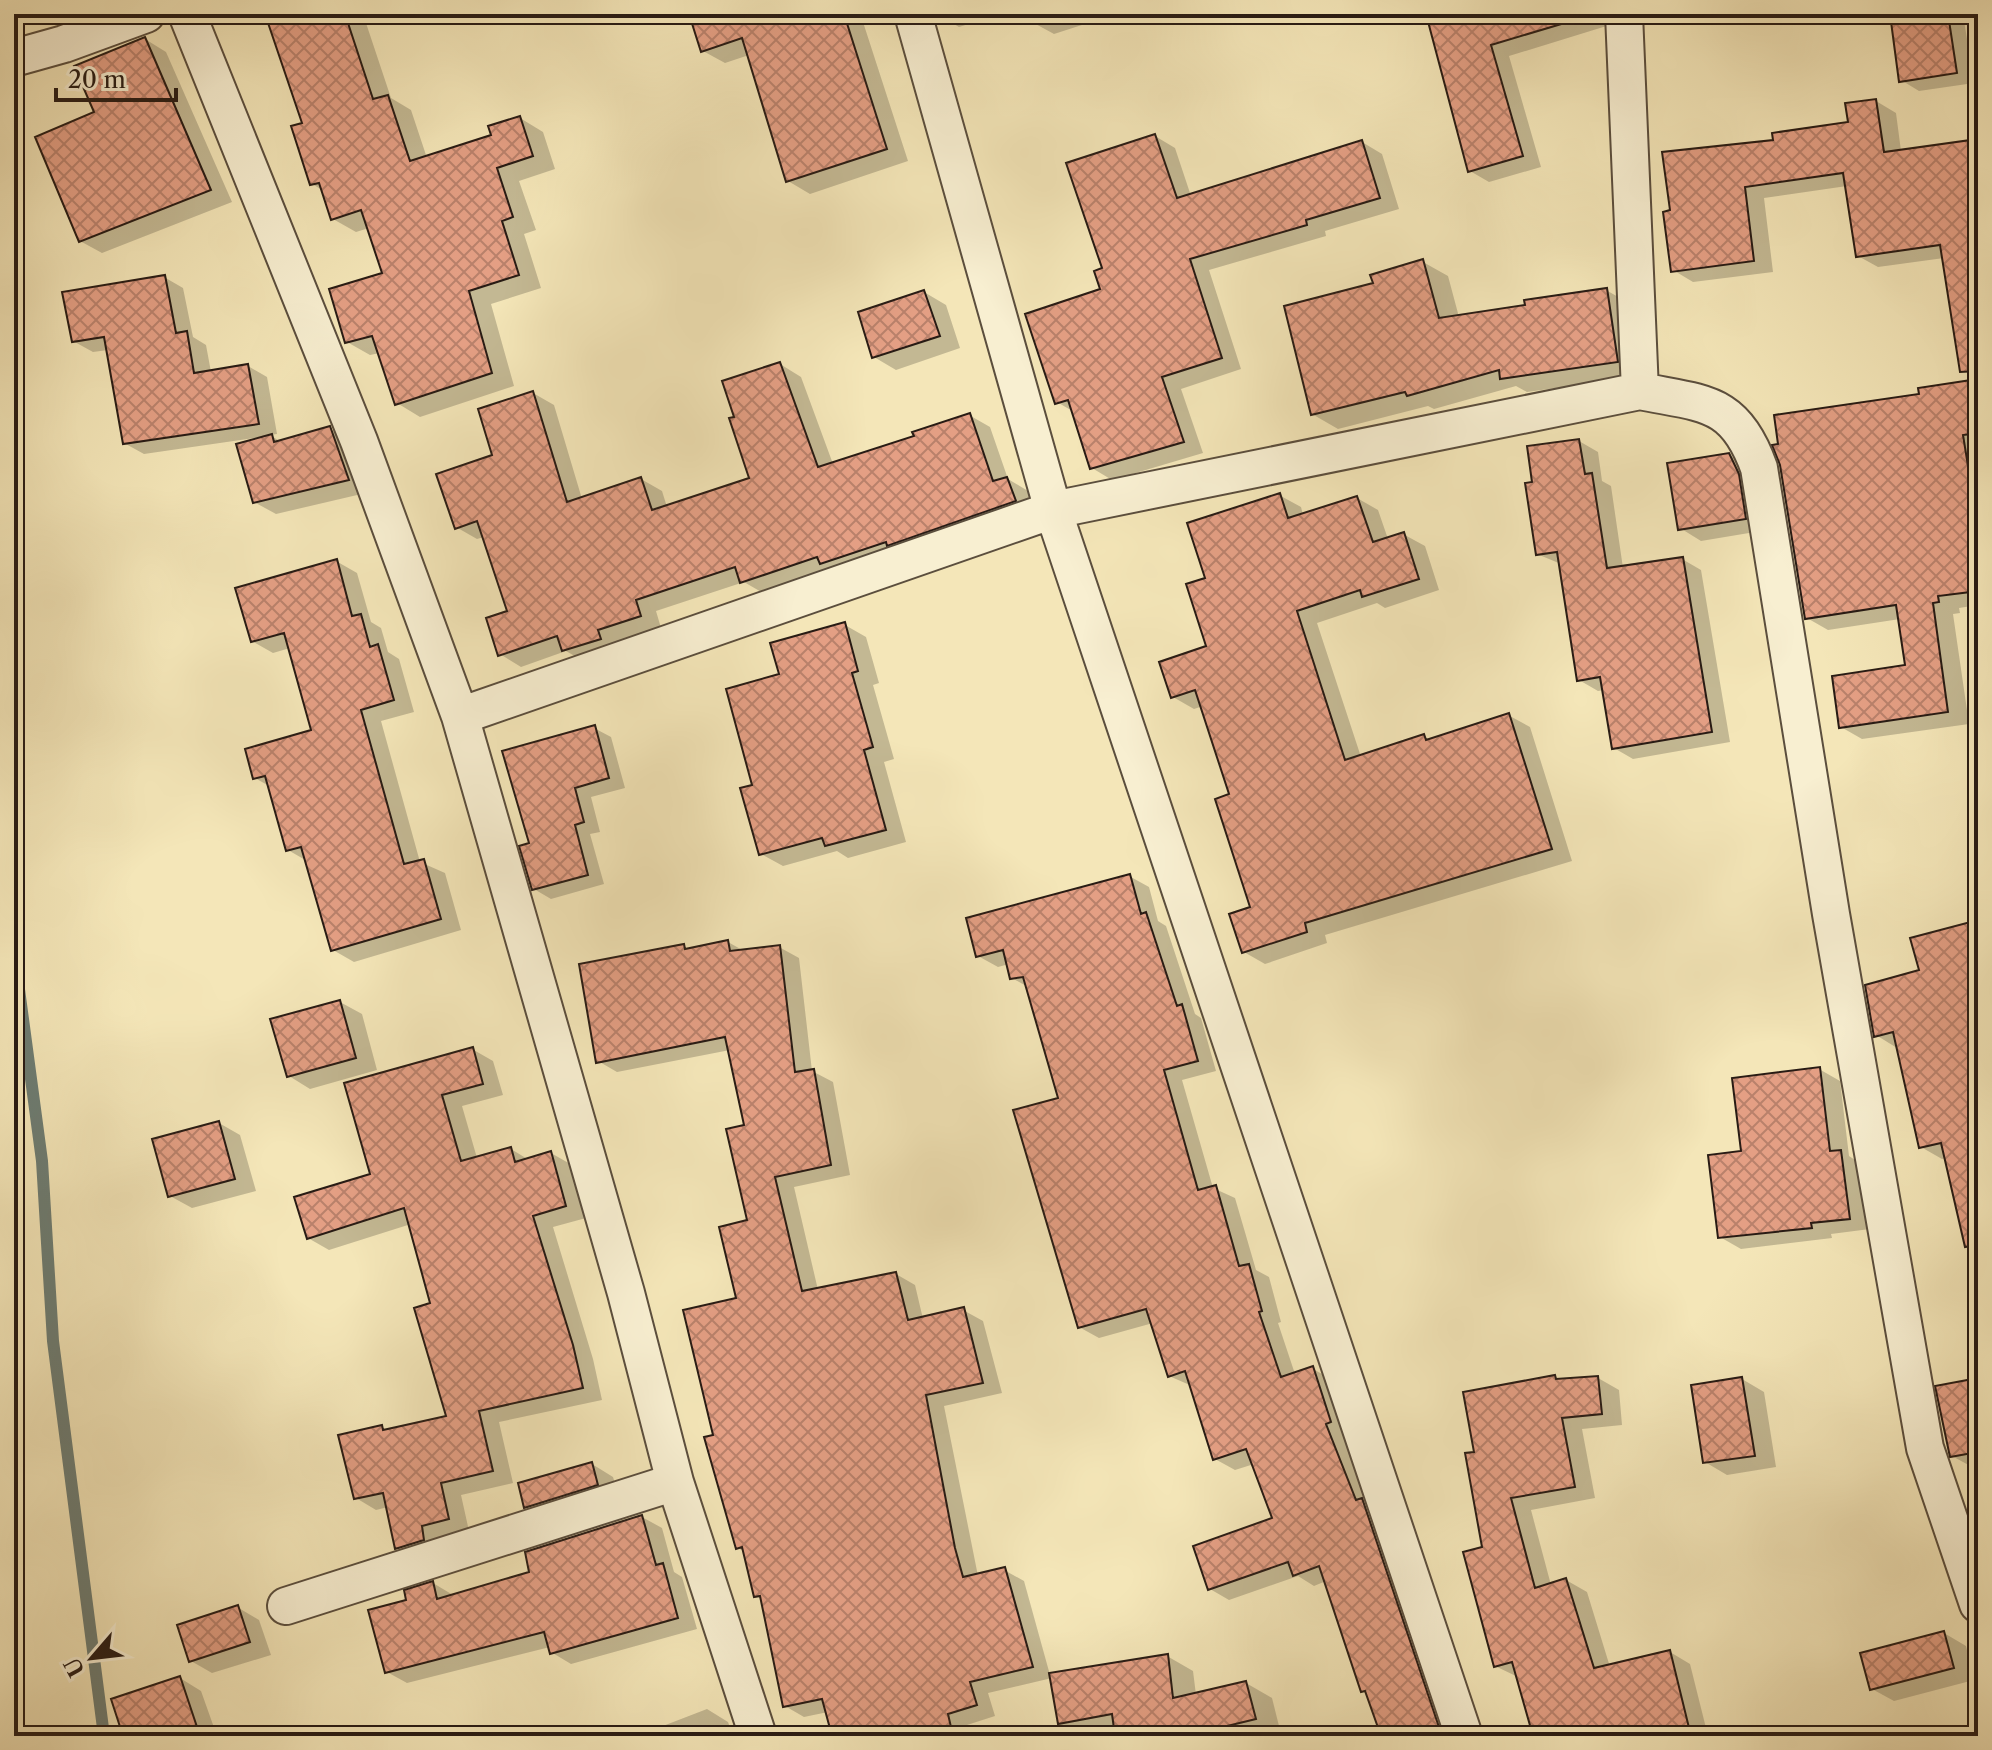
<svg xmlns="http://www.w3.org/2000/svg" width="1992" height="1750" font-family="'Libre Caslon Text',serif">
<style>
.shadow{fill:#0003}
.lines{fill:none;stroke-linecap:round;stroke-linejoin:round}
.stream{stroke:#6e7d73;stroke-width:12}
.building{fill:url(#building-cross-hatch);stroke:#281b14;stroke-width:2}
.street-casing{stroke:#5b4e3d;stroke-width:40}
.street{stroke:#f8efd1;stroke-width:36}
</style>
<defs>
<pattern id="building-cross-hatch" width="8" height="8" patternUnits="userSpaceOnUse" patternTransform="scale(2)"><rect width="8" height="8" fill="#e49f84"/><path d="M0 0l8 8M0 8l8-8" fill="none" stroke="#b9816b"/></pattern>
</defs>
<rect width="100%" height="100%" fill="#f4e6b8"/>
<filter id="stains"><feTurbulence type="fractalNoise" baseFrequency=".0025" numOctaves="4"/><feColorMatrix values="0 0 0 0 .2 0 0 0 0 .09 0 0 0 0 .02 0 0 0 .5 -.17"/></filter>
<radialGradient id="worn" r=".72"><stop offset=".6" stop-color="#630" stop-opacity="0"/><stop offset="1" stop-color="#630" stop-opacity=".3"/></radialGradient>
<path class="shadow" d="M267 14H363L391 98 411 110 427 158 493 136 520 118 543 132 555 169 519 181 536 230 524 234 541 288 491 304 514 386 420 417 397 403 380 353 370 355 347 342 385 275 369 228 356 232 333 219 324 191 312 184 305 124Z
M691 14H874L876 18 863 22 908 161 810 194 788 181 749 55 725 63 703 51Z
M937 14H1001L959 27Z
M1030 14H1116L1054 34 1032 22Z
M1426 14H1610L1613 24 1509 56 1541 167 1489 182 1470 171Z
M1892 14H1963L1974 83 1919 91 1901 80Z
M145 39 166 52 232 202 102 253 80 241 97 113Z
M1876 101 1896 113 1901 151 1978 141V330L1944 258 1878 267 1858 256 1847 186 1764 198 1773 272 1693 282 1673 270V212L1775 141 1850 124Z
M1155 136 1175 148 1191 196 1362 142 1382 154 1399 209 1325 231 1326 236 1209 270 1241 369 1181 389 1203 453 1112 480 1092 468 1074 412 1057 402 1103 290 1104 269Z
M1423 262 1448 276 1459 317 1606 290 1632 305 1642 376 1527 392 1516 386 1434 409 1428 406 1338 429 1312 414Z
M164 277 183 288 193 337 206 345 211 372 248 366 267 377 277 434 270 435 281 442 330 429 352 441 370 492 276 514 254 502 261 437 144 454 124 443 108 350 93 352 73 341Z
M924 292 946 305 960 348 896 370 874 357Z
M780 364 801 377 833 464 916 437 969 415 990 427 1008 479 1028 491 1035 512 763 593 744 582 656 611 661 628 585 662 566 651 521 667 500 654 509 612 484 537 477 539 456 527 533 393 554 405 582 499 641 479 662 491 667 507 751 480 736 418Z
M1978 381V605L1959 608 1960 613 1953 614 1969 724 1862 739 1841 727 1907 667 1900 619 1828 630 1807 618 1921 395Z
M1579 441 1598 452 1602 481 1611 486 1623 568 1682 559 1701 570 1730 742 1633 759 1614 748 1604 690 1598 691 1579 680 1561 564 1537 554 1534 484Z
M1729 455 1751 468 1767 530 1701 541 1680 528Z
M1279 495 1301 507 1303 515 1357 498 1378 510 1388 539 1403 534 1425 546 1439 590 1385 608 1377 603 1317 623 1361 757 1423 736 1431 740 1508 715 1530 727 1572 861 1325 935 1327 943 1265 964 1244 952 1253 908 1232 796 1203 706 1194 709 1173 697 1209 648 1207 579Z
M336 561 357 573 371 622 381 628 388 652 399 659 414 712 381 721 420 862 445 873 461 930 354 962 333 950 307 861 288 850 269 786 255 778 314 732 290 648 273 653 252 641Z
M845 625 866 637 879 683 873 685 894 759 884 762 906 842 848 858 837 851 783 866 761 854 755 786 781 675Z
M594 728 611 737 625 788 591 797 600 832 590 834 604 884 551 899 534 889 531 845Z
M1129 876 1149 887 1158 921 1166 926 1195 1014 1201 1018 1216 1071 1182 1080 1213 1188 1235 1198 1256 1270 1269 1277 1281 1322 1278 1323 1295 1374 1313 1369 1333 1380 1457 1736H1383L1368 1694 1362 1691 1326 1581 1314 1586 1298 1576 1229 1600 1210 1589 1275 1519 1254 1464 1235 1470 1215 1459 1192 1386 1169 1376 1153 1323 1099 1338 1079 1327 1061 1099 1028 987 1012 978 1009 964 998 967 978 956Z
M1978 922V1212L1946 1158 1942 1159 1921 1147 1897 1048 1876 1035 1922 972Z
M728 942 744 951 779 947 799 958 812 1071 833 1082 850 1175 794 1187 818 1290 896 1274 915 1285 923 1319 963 1310 983 1321 1002 1393 944 1406 978 1576 1004 1570 1024 1581 1050 1675 1167 1656 1193 1671 1196 1695 1246 1683 1272 1698 1281 1734 1062 1736 1052 1678 988 1693 995 1716 967 1725 969 1736H835L828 1712 804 1717 785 1706 763 1600 756 1596 746 1552 737 1548 715 1436 749 1222 746 1127 730 1050 617 1072 598 1061 683 946 689 950Z
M340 1002 362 1014 377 1070 310 1089 289 1076Z
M472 1049 493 1061 503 1095 462 1106 477 1158 511 1149 529 1160 551 1153 572 1165 586 1218 553 1227 593 1359 602 1400 499 1422 513 1483 461 1495 469 1531 441 1537 444 1551 418 1560 397 1548 388 1507 376 1510 356 1498 382 1427 388 1431 449 1417 433 1304 411 1224 329 1250 308 1238 372 1175Z
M1819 1069 1840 1081 1849 1156 1861 1164 1870 1229 1831 1234 1832 1238 1741 1249 1720 1237 1743 1153Z
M219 1123 240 1135 256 1191 192 1208 170 1196Z
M1555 1377 1561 1381 1598 1378 1619 1390 1622 1425 1582 1429 1595 1498 1531 1510 1551 1585 1566 1580 1587 1592 1610 1667 1670 1652 1690 1664 1707 1732 1714 1736H1536L1518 1677 1495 1666 1477 1453Z
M1742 1379 1764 1392 1776 1467 1727 1475 1705 1462Z
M1978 1380V1468H1974L1952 1456Z
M592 1464 613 1477 619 1497 548 1519 526 1507Z
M642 1517 662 1528 674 1572 682 1577 697 1629 571 1664 551 1652 550 1647 407 1683 387 1672 409 1601 433 1583 453 1595 532 1574Z
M237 1607 259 1620 271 1655 212 1673 191 1661Z
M1944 1633 1966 1646 1974 1680 1894 1701 1872 1689Z
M180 1678 201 1691 217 1736H125Z
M707 1709 728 1722 733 1736H637Z"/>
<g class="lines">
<path class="stream" d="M14 952 42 1161 53 1341 104 1736"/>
</g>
<path class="building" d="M265 14H345L373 99 388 95 410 161 491 135 488 126 520 116 533 156 497 168 513 217 502 221 519 275 469 291 492 373 395 405 372 336 345 343 329 289 382 273 361 210 331 220 319 183 310 185 291 126 302 123Z
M689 14H844L887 149 786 182 742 38 701 52Z
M1426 14H1566L1568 22 1491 45 1523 156 1468 172Z
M1890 14H1948L1957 73 1899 82Z
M145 37 211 190 79 242 35 137 94 112 74 66Z
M1876 99 1884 152 1978 139V371L1960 372 1940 245 1856 257 1843 173 1745 187 1754 261 1671 272 1663 212 1670 210 1662 152 1773 140 1772 133 1848 122 1845 103Z
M1155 134 1177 198 1362 140 1380 198 1306 220 1307 225 1190 259 1222 358 1162 377 1184 442 1090 469 1068 400 1055 404 1025 314 1100 289 1094 271 1102 268 1066 163Z
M1423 259 1439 318 1525 305 1524 300 1607 288 1618 362 1500 379 1499 370 1407 396 1405 392 1311 415 1284 306 1373 283 1370 275Z
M165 275 176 333 187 331 194 373 248 364 259 424 123 444 104 337 72 342 62 292Z
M924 290 940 336 872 358 858 312Z
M780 362 818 467 914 436 912 432 970 413 993 481 1007 477 1016 501 887 546 886 542 820 564 817 557 740 583 735 567 636 600 641 616 598 630 601 639 562 651 557 636 498 656 486 618 507 611 477 521 455 529 436 474 492 455 478 409 533 391 567 502 641 477 652 510 749 478 729 418 734 417 722 381Z
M1978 379V433L1963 435 1978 528V591L1938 596 1939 602 1933 603 1948 712 1839 728 1832 676 1905 665 1896 605 1805 619 1780 465 1772 445 1778 444 1774 415 1919 394 1918 388Z
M330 426 349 480 253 503 236 444 272 434 274 442Z
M1579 439 1585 474 1592 473 1607 568 1683 557 1712 732 1612 749 1600 677 1577 681 1557 552 1536 555 1525 483 1532 482 1527 446Z
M1729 453 1739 474 1746 519 1678 530 1667 463Z
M1280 493 1288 518 1357 496 1373 542 1404 532 1419 579 1362 597 1360 590 1297 611 1345 760 1424 734 1426 740 1509 713 1552 849 1305 923 1307 932 1242 953 1229 914 1250 907 1215 799 1229 794 1195 690 1171 698 1159 662 1206 646 1186 584 1205 578 1187 523Z
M337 559 352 616 361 614 370 647 378 644 394 700 361 710 404 864 424 859 441 919 331 951 301 847 286 851 265 776 253 779 245 749 311 730 284 633 251 642 235 588Z
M845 622 858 671 852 673 873 747 864 750 886 830 825 846 822 838 759 855 740 788 752 785 726 689 779 674 770 643Z
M595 725 609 778 575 788 584 822 575 825 588 875 532 890 519 846 529 843 502 751Z
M1130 874 1141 914 1146 912 1177 1006 1182 1004 1198 1061 1164 1070 1198 1190 1216 1185 1239 1266 1249 1264 1262 1311 1259 1312 1281 1377 1313 1366 1331 1422 1326 1424 1356 1500 1362 1498 1442 1736H1381L1365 1691 1361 1692 1319 1566 1293 1576 1288 1562 1208 1590 1193 1546 1272 1518 1246 1449 1213 1460 1185 1371 1168 1377 1146 1309 1078 1328 1013 1110 1058 1098 1023 977 1010 979 1003 950 976 957 966 918Z
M1978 920V952L1971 954 1978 982V1245L1965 1247 1941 1143 1919 1148 1893 1032 1874 1037 1865 985 1919 970 1910 938Z
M728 940 730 951 780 945 795 1072 814 1069 831 1165 775 1177 802 1291 896 1272 908 1320 964 1307 983 1383 926 1395 955 1548 963 1577 1005 1567 1033 1667 970 1682 977 1705 948 1714 953 1736H832L822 1699 783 1707 760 1596 754 1597 742 1547 736 1549 704 1437 713 1435 683 1310 736 1298 719 1227 747 1220 726 1129 744 1125 725 1037 596 1063 579 964 684 944 685 949Z
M340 1000 356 1058 287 1077 270 1019Z
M473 1047 483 1084 442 1095 461 1161 511 1147 515 1162 551 1151 566 1206 533 1216 573 1345 583 1388 479 1411 493 1471 441 1483 449 1519 422 1526 424 1540 395 1549 383 1493 354 1499 338 1435 382 1425 383 1430 446 1416 414 1308 430 1303 404 1208 307 1239 294 1197 370 1174 344 1083Z
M1820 1067 1830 1151 1841 1150 1850 1219 1811 1223 1812 1228 1718 1238 1708 1155 1741 1151 1732 1078Z
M219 1121 235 1179 168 1197 152 1139Z
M1555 1375 1556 1379 1598 1376 1602 1414 1562 1418 1575 1487 1511 1498 1535 1588 1566 1578 1594 1668 1670 1650 1691 1736H1533L1512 1662 1494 1667 1463 1552 1482 1547 1465 1453 1474 1452 1463 1392Z
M1742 1377 1755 1456 1703 1463 1691 1385Z
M1978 1378V1452L1950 1457 1935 1386Z
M592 1462 598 1485 524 1508 518 1483Z
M642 1515 656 1565 663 1563 678 1618 550 1654 544 1632 385 1673 368 1610 406 1600 404 1590 433 1581 437 1599 529 1572 525 1552Z
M238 1605 250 1642 189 1662 177 1625Z
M1944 1631 1954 1668 1870 1690 1860 1653Z
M1168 1654 1173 1698 1246 1681 1256 1719 1186 1736H1115L1112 1714 1058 1724 1049 1673Z
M180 1676 200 1736H123L111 1699Z"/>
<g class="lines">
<defs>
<path id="street" d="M187 14 359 441 460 716 626 1293 675 1482 758 1736
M913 14 1053 510 1464 1736
M1624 14 1640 391
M14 58 64 44 146 14
M460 716 1053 510 1640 391C1704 404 1735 400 1759 468L1831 914 1925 1448 1978 1604
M286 1606 675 1482"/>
</defs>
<use href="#street" class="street-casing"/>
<use href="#street" class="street"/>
</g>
<rect width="1992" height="1750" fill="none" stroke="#f4e6b8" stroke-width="48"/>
<rect x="16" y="16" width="1960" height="1718" fill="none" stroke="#281b14" stroke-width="4"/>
<rect x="24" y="24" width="1944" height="1702" fill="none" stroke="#281b14" stroke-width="2"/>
<g transform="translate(92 1658) rotate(242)" stroke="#f8efd1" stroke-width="6" paint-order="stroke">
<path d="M0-6L14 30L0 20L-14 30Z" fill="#281b14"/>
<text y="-12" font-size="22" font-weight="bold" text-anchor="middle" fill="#281b14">U</text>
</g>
<path d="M56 88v12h120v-12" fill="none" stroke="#281b14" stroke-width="4"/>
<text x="68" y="88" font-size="24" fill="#281b14" stroke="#f8efd1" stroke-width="6" paint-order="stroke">20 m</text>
<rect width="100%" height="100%" filter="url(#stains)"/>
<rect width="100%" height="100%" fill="url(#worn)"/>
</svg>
